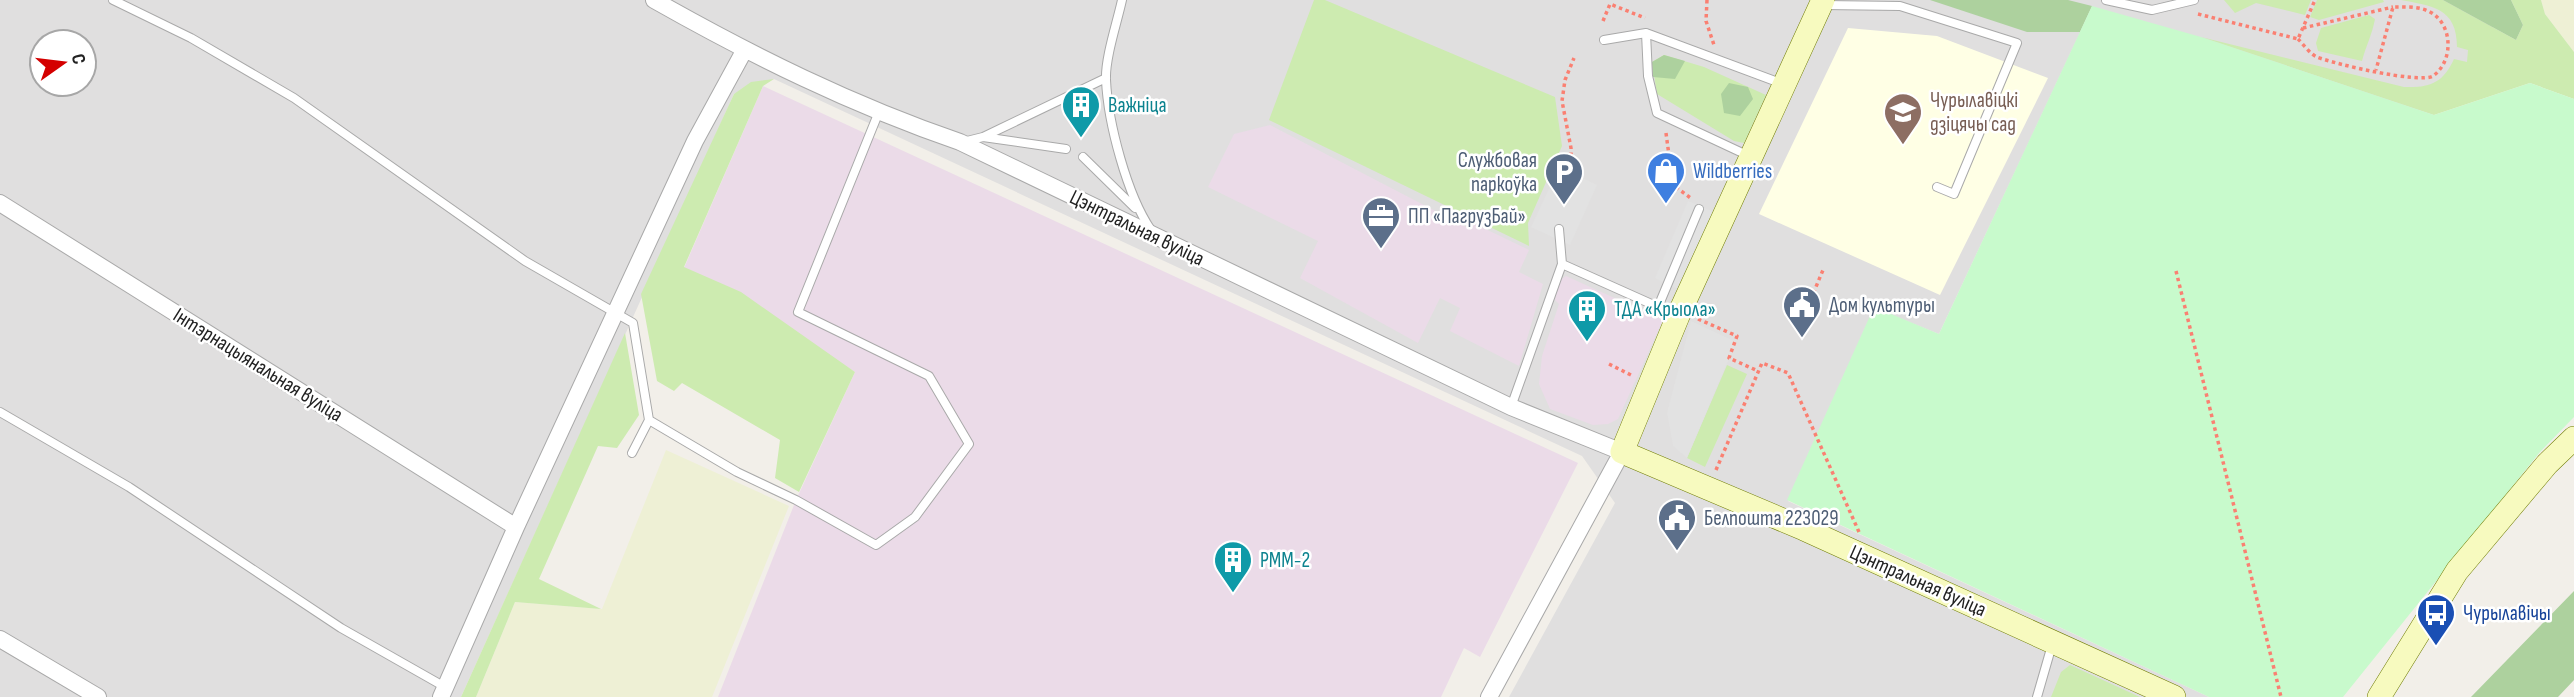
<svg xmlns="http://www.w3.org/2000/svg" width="2574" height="697" font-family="'Sofia Sans Condensed',sans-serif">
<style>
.residential{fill:#e0dfdf;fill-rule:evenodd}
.industrial{fill:#ebdbe8}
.education{fill:#ffffe5}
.farmland{fill:#eef0d5}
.grass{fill:#cdebb0}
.forest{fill:#add19e}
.park{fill:#c8facc}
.parking{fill:#e2e2e2}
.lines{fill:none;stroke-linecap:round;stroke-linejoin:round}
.lane-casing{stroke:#a9a9a9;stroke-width:10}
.street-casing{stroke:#a9a9a9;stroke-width:18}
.secondary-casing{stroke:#707d05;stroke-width:24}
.path{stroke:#fa8072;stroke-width:3.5;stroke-dasharray:3.5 3.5;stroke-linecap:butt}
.lane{stroke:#fff;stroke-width:8}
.street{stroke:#fff;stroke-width:16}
.secondary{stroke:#f7fabf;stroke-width:23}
.labels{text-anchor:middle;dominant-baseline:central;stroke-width:5;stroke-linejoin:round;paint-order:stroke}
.education-label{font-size:21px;fill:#785e54;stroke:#fff;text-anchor:start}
.culture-label{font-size:21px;fill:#0d838f;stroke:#fff;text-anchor:start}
.service-label{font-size:21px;fill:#4e5e75;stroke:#fff;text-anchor:start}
.shop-label{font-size:21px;fill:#366cbe;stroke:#fff;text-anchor:start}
.street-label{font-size:21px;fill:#222;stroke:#fff}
.transit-label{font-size:21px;fill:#164399;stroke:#fff;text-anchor:start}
</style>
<rect width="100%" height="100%" fill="#f2efe9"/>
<path class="residential" d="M0 0H2511L2434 115 2092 7 1939 334 1874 308 1788 501 2209 697H1509L1615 503 1582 456 774 79 734 94 461 697H0ZM42 42H84V84H42Z"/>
<path class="industrial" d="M763 86 1578 463 1480 657 1464 648 1441 697H718L796 500 855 372 684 268Z
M1270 125 1470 229 1473 223 1529 250 1519 272 1543 284 1519 366 1450 331 1460 308 1440 298 1418 343 1300 278 1318 241 1208 187 1234 134Z
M1566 276 1663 320 1618 419 1608 424 1593 425 1550 409 1539 384 1542 356 1559 304 1555 300 1559 281Z"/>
<path class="education" d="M1848 28 1937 36 2048 78 1940 295 1759 214Z"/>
<path class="farmland" d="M2541 0H2574V52L2545 14Z
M666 450 789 506 712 697H476L515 602 602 609Z"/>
<path class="grass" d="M1314 0H1325L1555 97 1562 146 1528 223 1529 246 1269 120Z
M2224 0H2311L2305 15 2256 3 2235 13Z
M2317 0H2383L2384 2 2319 20 2310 17Z
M2401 0H2443L2516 40 2523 25 2511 0H2541L2545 14 2574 52V99L2530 83 2434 115 2201 37 2404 87C2430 88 2443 83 2454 59L2467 62 2468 50 2457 47C2457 7 2431 6 2401 0Z
M2369 15 2375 19C2372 35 2366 46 2362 61L2318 51 2316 43 2321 28Z
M1664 55 1704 67 1766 95 1744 143 1734 141 1657 94 1652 62Z
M774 79 763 86 684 267 741 292 855 372 799 492 775 478 780 440 682 383 674 391 657 381 641 294 734 94 751 82Z
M625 333 639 415 617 448 598 446 539 579 601 609 515 602 476 697H461Z
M1727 365 1747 374 1705 467 1687 458Z
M2070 665 2140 697H2051L2061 672Z"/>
<path class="forest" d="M1930 0H2068L2092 6 2080 32H2027Z
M2443 0H2511L2523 25 2516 40Z
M1664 55 1685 61 1675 79 1653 77 1652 62Z
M1729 83 1748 87 1753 99 1740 116 1724 113 1721 94Z
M2574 591V680L2558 697H2471Z"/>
<path class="park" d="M2092 6 2201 37 2434 115 2530 83 2574 99V417L2540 452 2343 697H2209L1787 500 1874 307 1939 334Z"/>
<path class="parking" d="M1559 167 1597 185 1570 245 1531 227Z
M1688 201 1714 212 1680 290 1655 278Z
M1691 321 1736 342 1687 458 1673 446 1667 413Z"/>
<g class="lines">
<defs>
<path id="lane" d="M113 0 191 38 294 98 525 261 633 323 649 420 737 472 796 500 876 545 915 517 969 444 929 376 798 312 878 114
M1122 0C1117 23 1105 58 1106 80 1108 123 1127 195 1151 230
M2106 0 2152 10 2194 0
M1824 5 1900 6 2017 43 1954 194 1937 187
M1646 33 1648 76 1657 113 1749 156
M1604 40 1646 33 1783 84
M983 137 1066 149
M963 142 983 137 1106 78
M1083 157 1135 208
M1559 229 1562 264
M1658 307 1699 209
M1511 407 1562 264 1676 315
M0 412 129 487 341 628 445 687
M632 453 649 420
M2037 697 2052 645"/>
<path id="street" d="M654 0C753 56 852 105 960 142L1511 407 1622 452 1489 697
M0 203 516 527
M0 639 98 697
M441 697 516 527 695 141 744 51"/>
<path id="secondary" d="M1823 0 1678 316 1622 452 1804 529 2174 697
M2379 697 2457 571 2547 464 2574 438"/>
</defs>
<use href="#lane" class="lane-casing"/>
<use href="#street" class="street-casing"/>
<use href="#secondary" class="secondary-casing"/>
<path class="path" d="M1707 0 1706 21 1714 45
M2198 14 2298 39 2315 0
M1603 21 1610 4 1645 18
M2303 28 2393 7
M2298 39C2304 45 2310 54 2317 57 2334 64 2420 84 2433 76 2454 61 2453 24 2430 12 2419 6 2405 7 2393 7L2376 70
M1666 133 1673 185 1692 199
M1571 177V148L1562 101 1565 80 1574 58
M2176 271 2281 697
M1808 306 1823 270
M1698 319 1737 336 1729 358 1758 371
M1609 364 1633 376
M1716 470 1762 363 1788 373 1859 532"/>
<use href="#lane" class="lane"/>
<use href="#street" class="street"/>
<use href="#secondary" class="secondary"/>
</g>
<defs>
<symbol id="building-pin" viewBox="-11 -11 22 30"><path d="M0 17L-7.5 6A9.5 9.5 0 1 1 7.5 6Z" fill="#0f9aa8" stroke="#fff"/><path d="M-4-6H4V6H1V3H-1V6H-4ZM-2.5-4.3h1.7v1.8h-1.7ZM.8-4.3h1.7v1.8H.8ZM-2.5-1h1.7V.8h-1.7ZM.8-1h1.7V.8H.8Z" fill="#fff"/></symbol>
<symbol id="school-pin" viewBox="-11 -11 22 30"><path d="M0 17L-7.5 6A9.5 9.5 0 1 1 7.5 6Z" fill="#8d6e63" stroke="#fff"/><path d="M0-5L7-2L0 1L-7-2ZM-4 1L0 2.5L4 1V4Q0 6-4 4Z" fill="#fff"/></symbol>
<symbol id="shop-pin" viewBox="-11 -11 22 30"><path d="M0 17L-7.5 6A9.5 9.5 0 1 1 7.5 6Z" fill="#3f7fe0" stroke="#fff"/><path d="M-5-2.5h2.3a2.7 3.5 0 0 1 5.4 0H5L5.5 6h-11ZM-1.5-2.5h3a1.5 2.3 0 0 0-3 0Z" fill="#fff"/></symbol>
<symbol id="parking-pin" viewBox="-11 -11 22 30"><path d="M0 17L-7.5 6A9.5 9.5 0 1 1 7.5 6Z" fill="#5c6f8a" stroke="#fff"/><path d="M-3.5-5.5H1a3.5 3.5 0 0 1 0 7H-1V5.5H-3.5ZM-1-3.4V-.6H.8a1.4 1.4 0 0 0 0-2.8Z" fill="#fff"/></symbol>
<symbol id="office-pin" viewBox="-11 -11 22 30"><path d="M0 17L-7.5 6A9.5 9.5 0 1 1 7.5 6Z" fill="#5c6f8a" stroke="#fff"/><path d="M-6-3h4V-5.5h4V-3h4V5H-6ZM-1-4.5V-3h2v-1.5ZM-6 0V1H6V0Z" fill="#fff"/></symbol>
<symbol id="civic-pin" viewBox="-11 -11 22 30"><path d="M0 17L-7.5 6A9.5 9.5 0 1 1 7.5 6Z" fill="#5c6f8a" stroke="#fff"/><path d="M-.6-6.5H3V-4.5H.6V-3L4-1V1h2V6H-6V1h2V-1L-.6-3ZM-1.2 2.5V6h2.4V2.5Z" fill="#fff"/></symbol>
<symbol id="bus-pin" viewBox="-11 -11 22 30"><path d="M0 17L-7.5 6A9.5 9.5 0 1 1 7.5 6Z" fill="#1a4fb4" stroke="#fff"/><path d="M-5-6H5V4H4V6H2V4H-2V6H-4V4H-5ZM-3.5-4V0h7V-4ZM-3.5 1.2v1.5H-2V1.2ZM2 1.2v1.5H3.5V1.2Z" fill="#fff"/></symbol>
</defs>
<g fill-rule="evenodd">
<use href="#building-pin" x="1059" y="83" width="44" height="60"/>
<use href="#school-pin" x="1881" y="90" width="44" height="60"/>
<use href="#shop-pin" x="1644" y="149" width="44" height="60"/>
<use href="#parking-pin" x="1542" y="150" width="44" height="60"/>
<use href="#office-pin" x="1359" y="194" width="44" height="60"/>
<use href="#civic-pin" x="1780" y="283" width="44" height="60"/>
<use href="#building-pin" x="1565" y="287" width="44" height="60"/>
<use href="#civic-pin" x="1655" y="496" width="44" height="60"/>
<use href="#building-pin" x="1211" y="538" width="44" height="60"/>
<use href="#bus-pin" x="2414" y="591" width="44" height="60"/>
</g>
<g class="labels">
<g class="education-label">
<text x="1930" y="100">Чурылавіцкі<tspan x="1930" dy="24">дзіцячы сад</tspan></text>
</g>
<g class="culture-label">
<text x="1108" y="105">Важніца</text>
<text x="1614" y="309">ТДА «Крыола»</text>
<text x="1260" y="560">РММ-2</text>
</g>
<g class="service-label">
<text x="1537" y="160" text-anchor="end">Службовая<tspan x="1537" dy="24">паркоўка</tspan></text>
<text x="1408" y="216">ПП «ПагрузБай»</text>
<text x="1829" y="305">Дом культуры</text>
<text x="1704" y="518">Белпошта 223029</text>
</g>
<g class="shop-label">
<text x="1693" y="171">Wildberries</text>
</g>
<g class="street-label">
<text transform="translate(1137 228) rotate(26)">Цэнтральная вуліца</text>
<text transform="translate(258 365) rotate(32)">Інтэрнацыянальная вуліца</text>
<text transform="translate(1918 581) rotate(24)">Цэнтральная вуліца</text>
</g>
<g class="transit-label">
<text x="2463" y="613">Чурылавічы</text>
</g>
</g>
<g transform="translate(63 63) rotate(76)"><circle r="33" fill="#ffffff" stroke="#a7a7a7" stroke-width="2"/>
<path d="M0-5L12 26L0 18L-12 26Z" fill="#d40000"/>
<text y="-10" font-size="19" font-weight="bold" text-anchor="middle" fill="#222222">С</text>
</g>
</svg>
